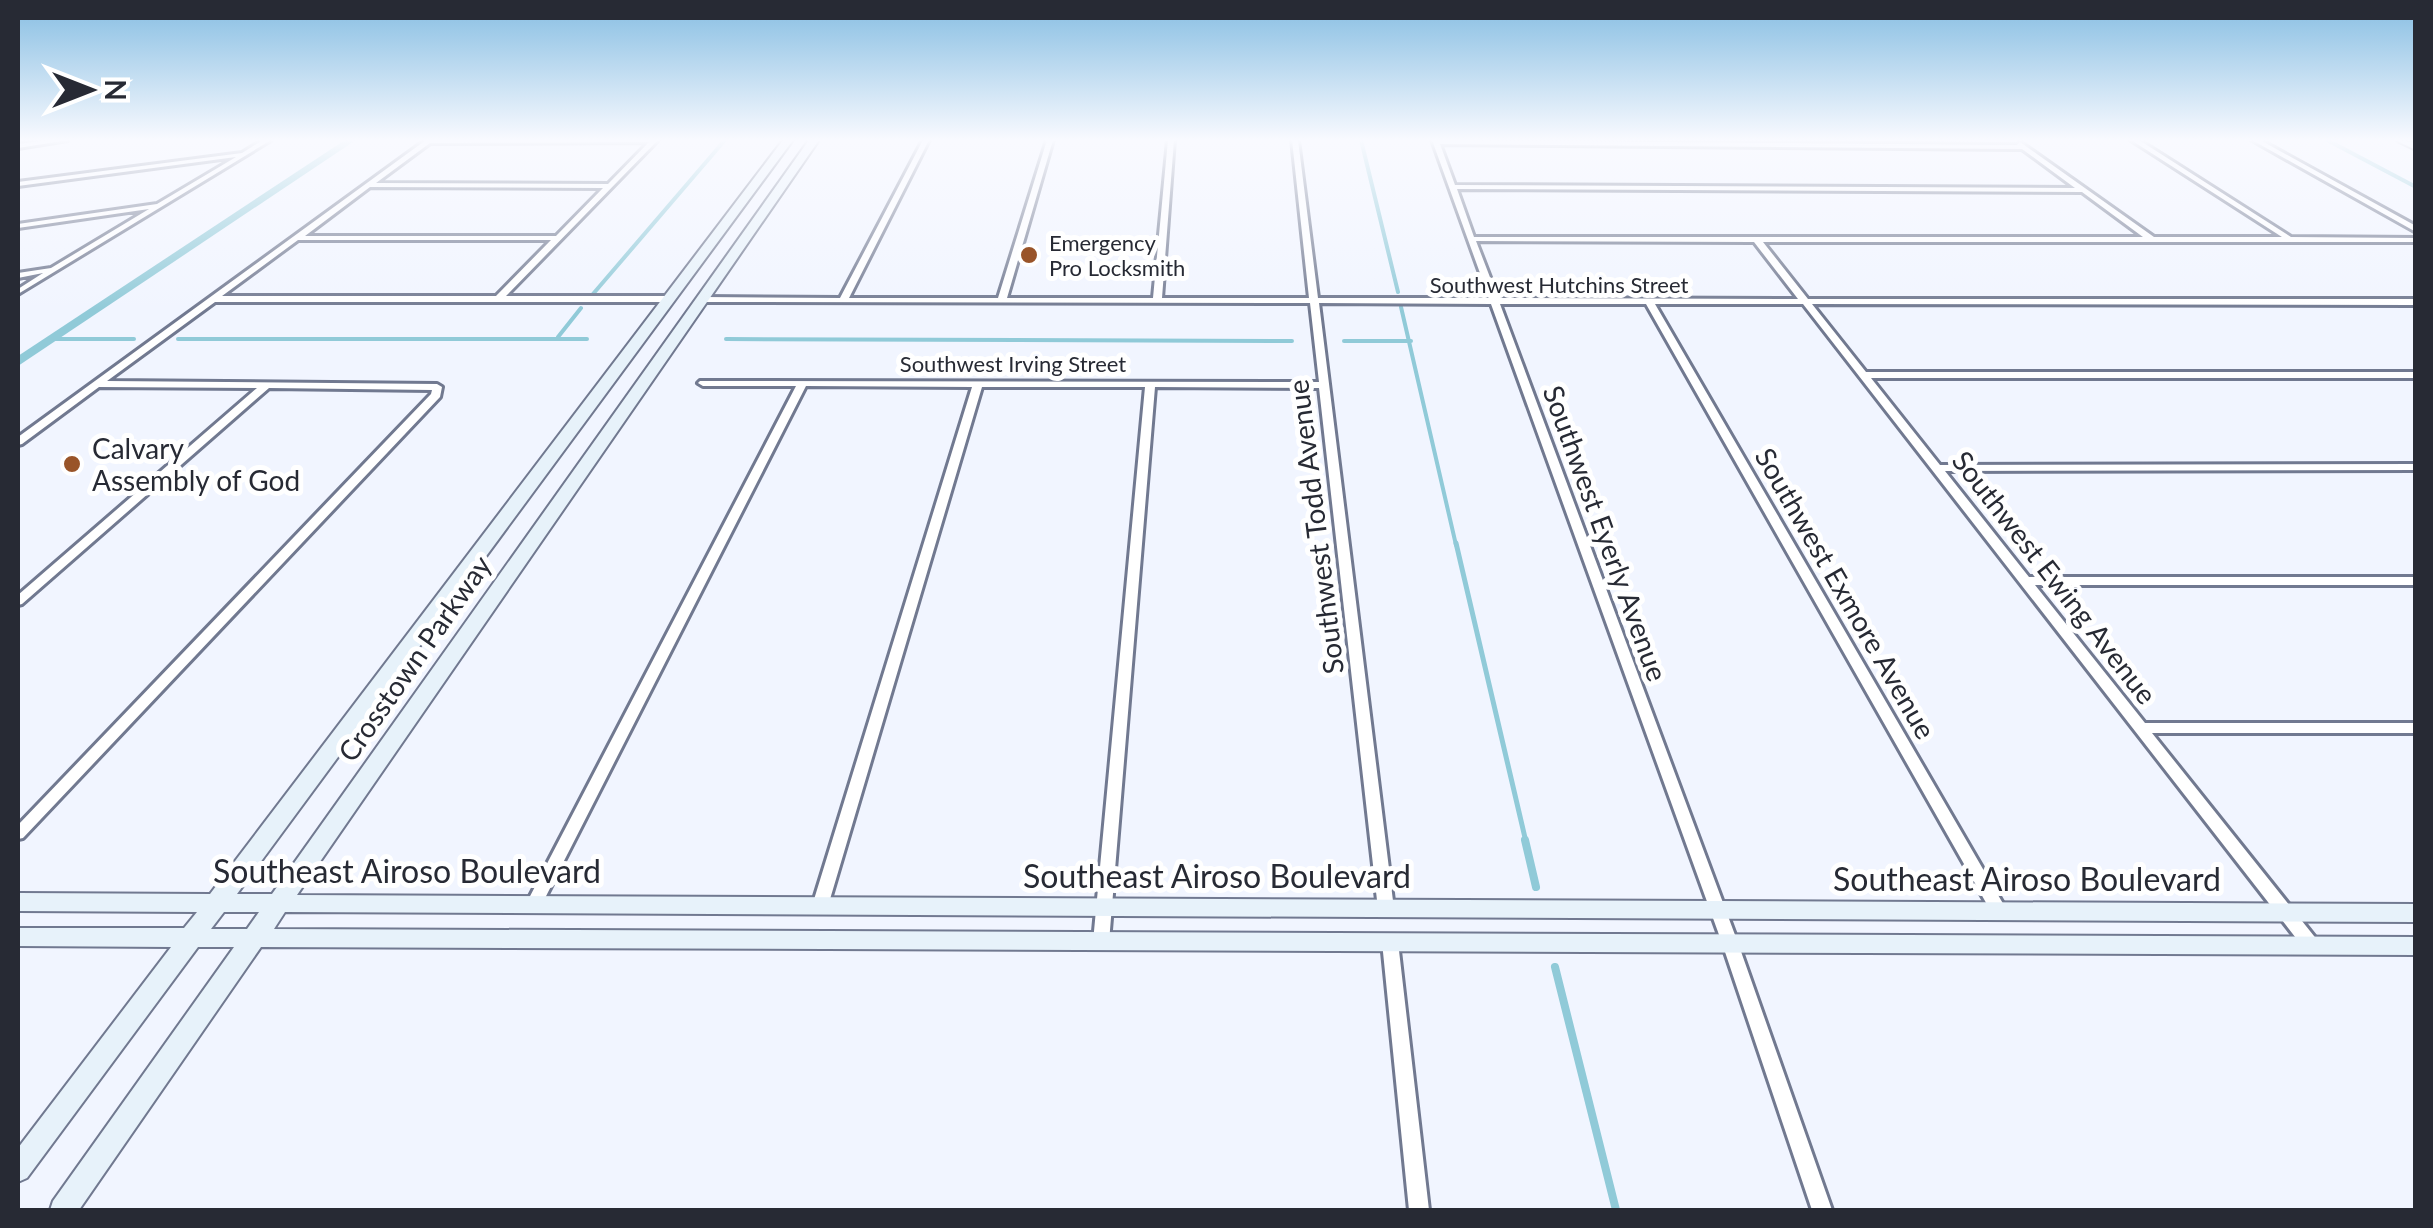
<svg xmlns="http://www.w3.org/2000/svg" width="2433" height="1228" font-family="Lato,sans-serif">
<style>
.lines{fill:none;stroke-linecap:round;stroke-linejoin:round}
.stream-far2{stroke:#90cad8;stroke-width:4}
.stream-far1{stroke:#90cad8;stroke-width:5}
.stream{stroke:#90cad8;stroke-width:8}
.canal{fill:#90cad8;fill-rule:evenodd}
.street-casing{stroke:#717990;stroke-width:6}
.secondary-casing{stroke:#717990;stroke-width:4}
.street{fill:#fff;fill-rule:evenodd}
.secondary{fill:#e7f2fa;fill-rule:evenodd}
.poi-dot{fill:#995429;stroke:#fff;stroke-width:4}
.labels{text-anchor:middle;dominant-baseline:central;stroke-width:10;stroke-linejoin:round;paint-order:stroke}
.far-poi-label{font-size:22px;fill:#272a34;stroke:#fff;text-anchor:start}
.far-street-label{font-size:22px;fill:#272a34;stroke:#fff}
.poi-label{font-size:28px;fill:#272a34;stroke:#fff;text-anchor:start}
.street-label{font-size:28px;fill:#272a34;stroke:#fff}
.near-street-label{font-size:32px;fill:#272a34;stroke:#fff}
</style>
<rect width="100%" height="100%" fill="#f1f5ff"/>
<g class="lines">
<path class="stream-far2" d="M1361 140 1398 292
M2327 140 2416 187
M593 294 725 140
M1401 307 1456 545
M558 337 581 308
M53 339H134
M178 339H587
M726 339 1292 341
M1344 341H1411"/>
<path class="stream-far1" d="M1456 543 1526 842"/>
<path class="stream" d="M1525 840 1536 887
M1555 967 1616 1210"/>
<path class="canal" d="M345 140H356L18 366V356Z"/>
<defs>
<path id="street" d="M49 140H68L18 148V144Z
M263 140H271L18 294V289L43 273 18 278V273L51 268 149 209 18 228V224L157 204 236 157 18 186V182L242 153Z
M426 140H658L506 296H669L673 299 669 302H215L107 381 437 384 442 387 440 397 23 838 18 839V825L431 394 432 390 269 388 22 604 18 605V595L257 388 99 387 22 444 18 445V437ZM649 142 608 184 376 183 430 143ZM370 187 603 188 556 236H305ZM298 240H551L496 296H222Z
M923 140H929L849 298H998L1047 140H1053L1007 298H1153L1168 140H1174L1162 298H1309L1292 140H1298L1318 298H1489L1432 140 2017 145 2020 142 2154 237H2282L2131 140H2139L2291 237 2416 238V242H1763L1808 299H2416V305L1812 304 1866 372H2416V378H1871L1940 465 2416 464V470L1945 471 2029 577H2416V585H2035L2145 723H2416V733H2152L2318 941 2320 946 2318 951 2312 953 2306 951 1803 304H1655L2005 907 2007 911 2005 915 1999 917 1993 915 1646 304H1500L1738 943 1832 1210H1812L1722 943 1491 304 1319 303 1394 909 1392 913 1386 915 1380 913 1378 909 1319 388 1155 387 1109 942 1107 947 1101 949 1095 947 1093 942 1145 387H982L828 906 826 910 820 912 814 910 812 906 972 387 806 386 541 906 535 908 529 906 527 902 796 386H703L698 383 700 381 1319 382 1310 303 700 302 699 300 703 297 840 298ZM1440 144 2022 149 2075 188 1455 185ZM1457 189 2082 192 2143 237H1474ZM1476 241 1754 242 1798 299 1498 298Z
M2252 140H2260L2416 226V232Z
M1390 935 1396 937 1398 942 1429 1210H1409L1382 942 1384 937Z"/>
<path id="secondary" d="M783 140H793L237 894H272L809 140H819L297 895 2416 904V922L285 912 274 929 2416 937V955L261 947 79 1210H50L53 1201 234 947H198L27 1178 18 1182V1148L171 947 18 946V928H184L197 912 18 911V893L210 894ZM224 912H259L247 929H211Z
M2397 140 2416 143V150L2399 142Z"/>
</defs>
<use href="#street" class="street-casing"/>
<use href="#secondary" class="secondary-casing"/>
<use href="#street" class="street"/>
<use href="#secondary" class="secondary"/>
</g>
<linearGradient id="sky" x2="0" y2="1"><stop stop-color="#85bde2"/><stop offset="0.45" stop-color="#f9faff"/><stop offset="1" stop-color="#f9faff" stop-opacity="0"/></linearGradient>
<rect width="2433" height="312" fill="url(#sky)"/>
<g class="poi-dot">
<circle cx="1029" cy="255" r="10"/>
<circle cx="72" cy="464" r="10"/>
</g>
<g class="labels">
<g class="far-poi-label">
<text x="1049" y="242">Emergency<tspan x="1049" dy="25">Pro Locksmith</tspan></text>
</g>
<g class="far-street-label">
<text x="1559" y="284">Southwest Hutchins Street</text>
<text x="1013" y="363">Southwest Irving Street</text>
</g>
<g class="poi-label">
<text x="92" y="448">Calvary<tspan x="92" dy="32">Assembly of God</tspan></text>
</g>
<g class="street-label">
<text transform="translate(1315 527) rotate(-97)">Southwest Todd Avenue</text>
<text transform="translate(1606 533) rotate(70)">Southwest Eyerly Avenue</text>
<text transform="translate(2055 577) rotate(52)">Southwest Ewing Avenue</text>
<text transform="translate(1846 593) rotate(60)">Southwest Exmore Avenue</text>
<text transform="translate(414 658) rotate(-55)">Crosstown Parkway</text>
</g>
<g class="near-street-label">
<text x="407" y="870">Southeast Airoso Boulevard</text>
<text x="1217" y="875">Southeast Airoso Boulevard</text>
<text x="2027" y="878">Southeast Airoso Boulevard</text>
</g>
</g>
<rect width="2433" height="1228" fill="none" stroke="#272a34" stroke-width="40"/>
<g transform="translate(90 90) rotate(90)" stroke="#ffffff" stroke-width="8" paint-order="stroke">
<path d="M0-8L18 38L0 25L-18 38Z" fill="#272a34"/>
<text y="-15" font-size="28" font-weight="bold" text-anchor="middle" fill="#272a34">N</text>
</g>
</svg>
